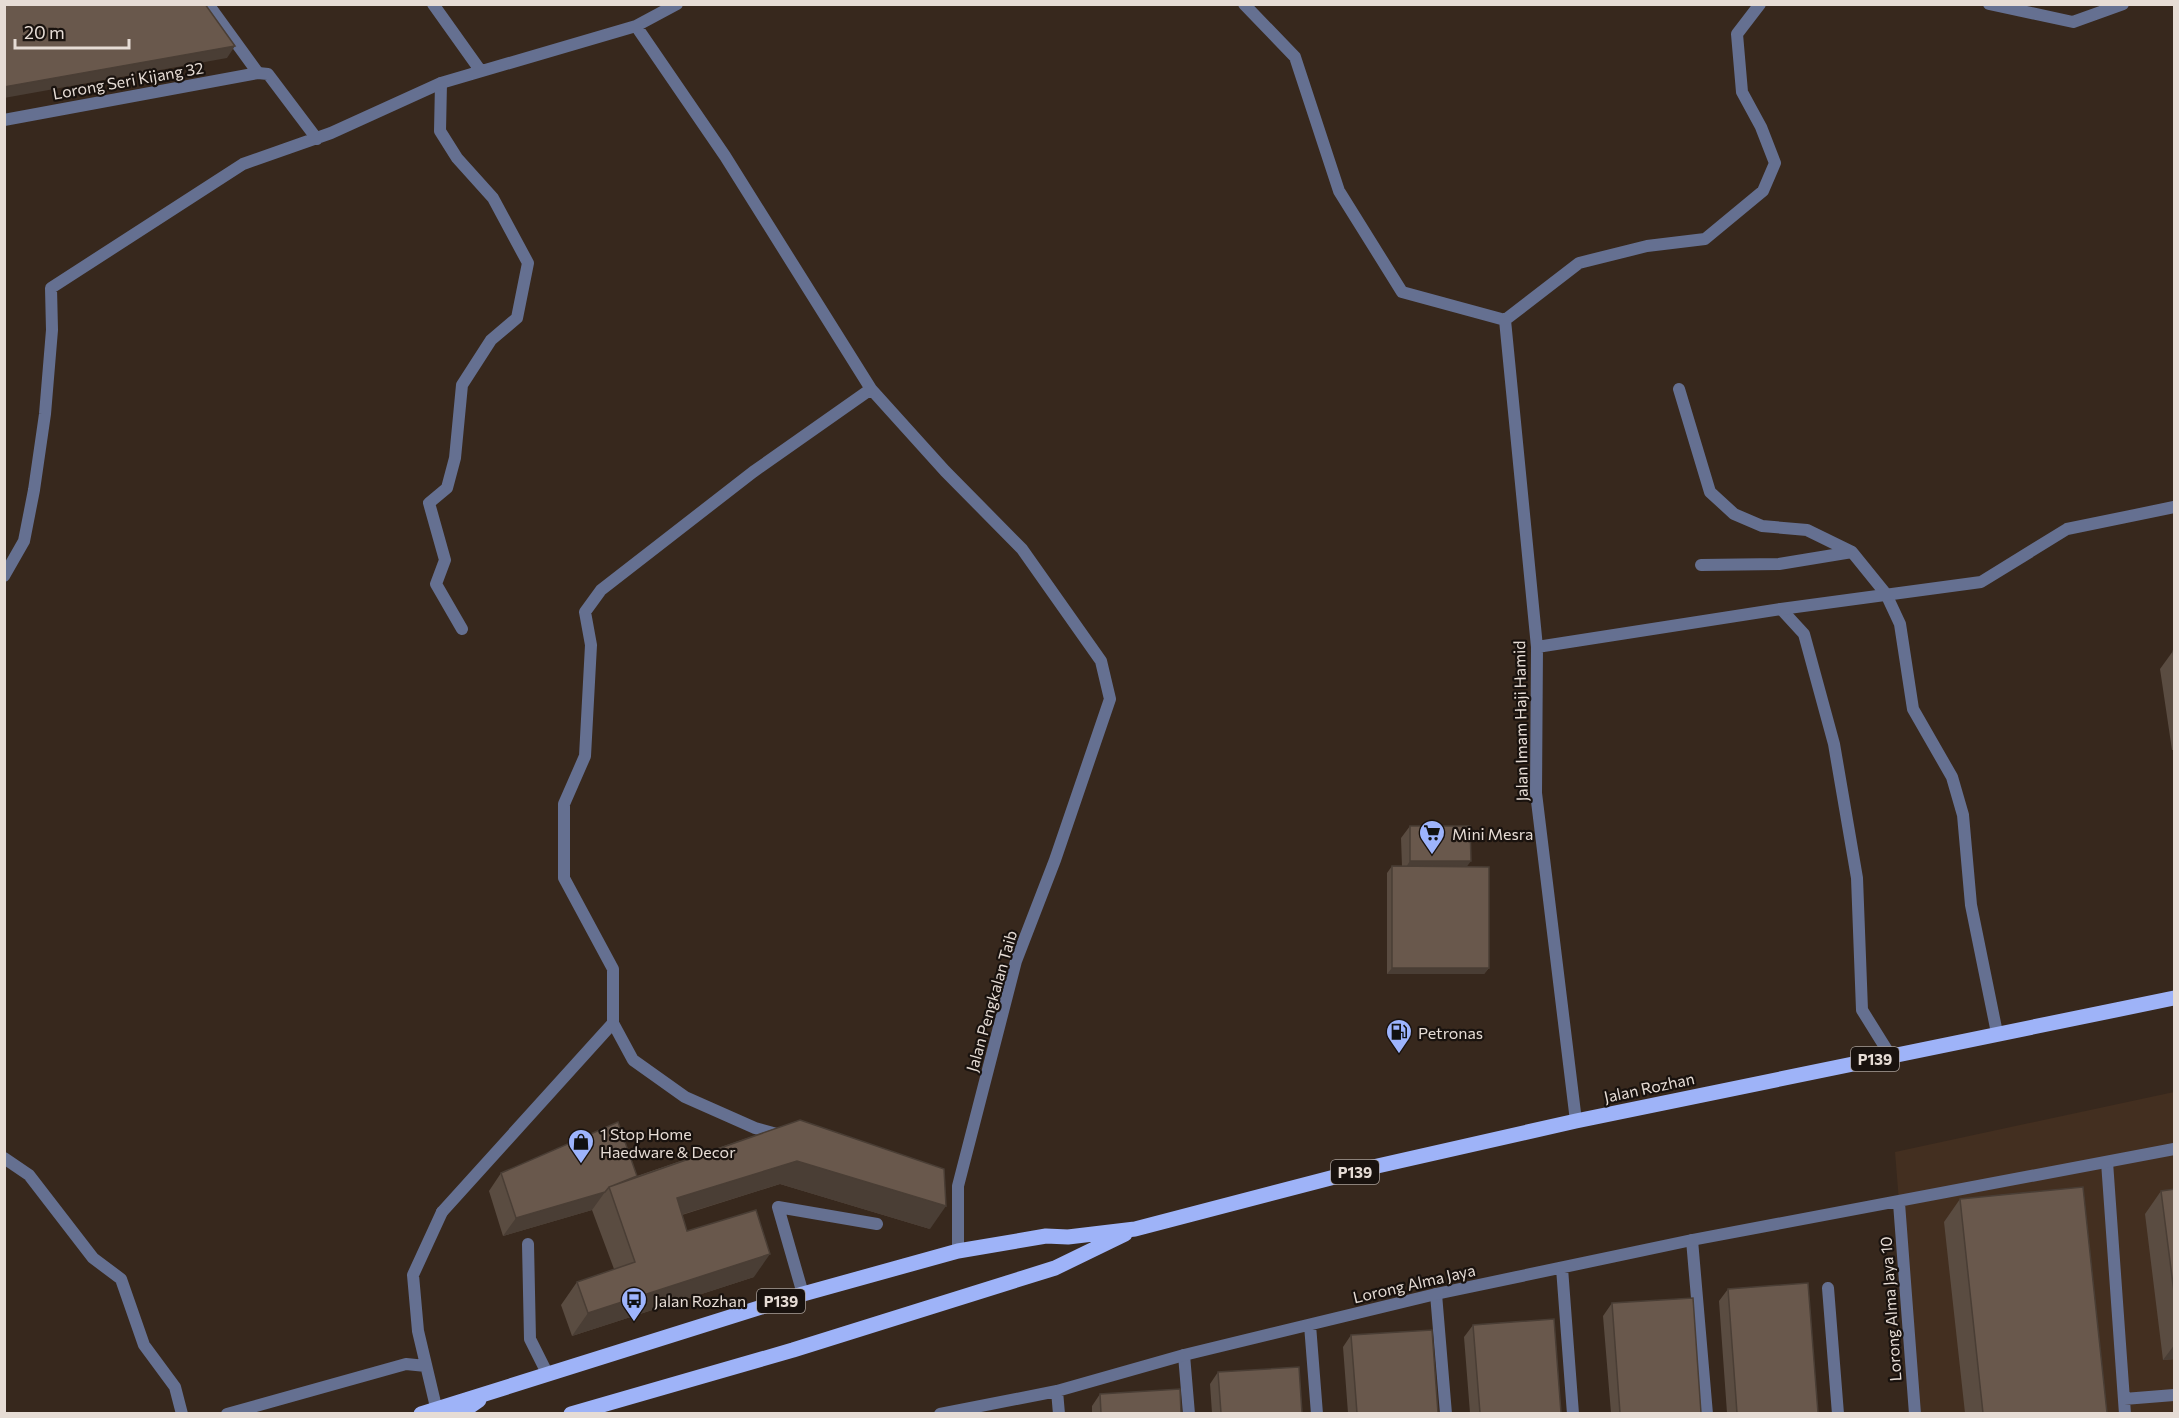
<svg xmlns="http://www.w3.org/2000/svg" width="2179" height="1418" font-family="Commissioner,sans-serif">
<style>
.built{fill:#432f20}
.lines{fill:none;stroke-linecap:round;stroke-linejoin:round}
.service{stroke:#657091;stroke-width:12}
.minor{stroke:#657091;stroke-width:12}
.primary{stroke:#9eb3f8;stroke-width:15}
.wall{fill:#5a4c41}
.shaded-wall{fill:#4a3e35}
.building{fill:#69584c;stroke:#4a3e35;stroke-width:1.5}
.labels{text-anchor:middle;dominant-baseline:central;stroke-width:4.5;stroke-linejoin:round;paint-order:stroke}
.shield{fill:#19120e;stroke:#a89f99;stroke-width:1.5}
.shield-label{font-size:15px;font-weight:bold;fill:#e6dcd5}
.street-label{font-size:16px;fill:#e6dcd5;stroke:#19120e}
.poi-label{font-size:16px;fill:#e6dcd5;stroke:#19120e;text-anchor:start}
</style>
<rect width="100%" height="100%" fill="#37281d"/>
<path class="built" d="M2174 1092V1413H1916L1895 1152Z"/>
<g class="lines">
<path class="service" d="M208 4 258 73
M1989 4 2073 22 2123 4
M441 83 440 131 457 158 493 198 528 263 517 318 491 340 462 385 455 458 447 488 429 503 445 560 436 584 462 629
M1679 389 1710 492 1734 514 1762 526 1807 530 1852 552 1886 594 1900 624 1913 709 1952 777 1963 815 1971 905 1997 1033
M1701 565 1779 564 1852 552
M1781 609 1804 634 1834 744 1857 878 1862 1010 1890 1055
M2107 1162 2125 1414
M442 1212 613 1023
M1692 1240 1707 1414
M528 1244 530 1339 547 1373
M803 1294 778 1207 877 1224
M1436 1294 1446 1414
M1184 1355 1189 1414
M2124 1399 2174 1395"/>
<path class="minor" d="M433 4 480 70
M1244 4 1295 57 1339 191 1402 292 1505 320
M636 26 725 156 871 389 945 471 1022 549 1101 661 1110 699 1055 860 1016 961 958 1186V1251
M4 120 258 73 268 74 317 139
M1505 320 1537 647 1536 793 1576 1121
M1505 320 1579 263 1647 246 1705 239 1763 191 1775 163 1761 127 1742 92 1737 34 1760 4
M4 576 24 541 34 490 45 414 52 330 51 288 243 164 331 133 441 83 636 26 677 4
M1537 647 1781 609 1981 582 2067 529 2174 507
M784 1136 755 1128 685 1097 633 1060 613 1023V969L564 878V804L585 756 591 645 585 612 601 590 753 472 871 389
M4 1158 29 1175 93 1258 121 1279 144 1345 175 1387 182 1414
M1899 1203 1915 1414
M1562 1268 1573 1414
M1828 1288 1838 1414
M1310 1325 1317 1414
M1057 1391 1059 1414
M436 1407 418 1331 413 1275 442 1212
M227 1414 406 1364 426 1366
M940 1414 1057 1391 1184 1355 1436 1294 1692 1240 2174 1149"/>
<path class="primary" d="M421 1414 803 1294 958 1251 1046 1236 1068 1237 1135 1229 1373 1167 1576 1121 2174 998
M459 1414 479 1400
M571 1414 793 1350 1055 1268 1125 1234"/>
</g>
<path class="wall" d="M2173 651 2175 664V750H2172L2160 669Z
M1410 826 1467 867 1489 968 1484 974H1387V873L1392 866 1402 867 1401 838Z
M800 1120 930 1229 780 1184 682 1215 687 1231 754 1277 572 1336 561 1305 577 1282 614 1269 592 1210 503 1236 489 1191 501 1173 637 1176Z
M2175 1189V1359L2163 1360 2145 1214 2161 1191Z
M1960 1199 2107 1413H1965L1944 1222Z
M1728 1289 1818 1413H1727L1719 1301Z
M1612 1303 1701 1413H1611L1603 1316Z
M1473 1325 1561 1413H1470L1464 1337Z
M1351 1335 1438 1413H1348L1343 1347Z
M1218 1372 1302 1413H1212L1210 1384Z
M1100 1394 1181 1413H1092V1406Z"/>
<path class="shaded-wall" d="M235 46 227 58 4 98V87Z
M1410 861H1471L1462 873H1402Z
M1392 968H1489L1484 974H1387Z
M797 1161 946 1206 930 1229 780 1184 661 1221 677 1198Z
M605 1192 592 1210 503 1236 516 1218Z
M770 1254 754 1277 572 1336 588 1313Z
M2175 1344V1359L2163 1360Z"/>
<path class="building" d="M4 4H205L235 46 4 87Z
M2175 650V664L2173 651Z
M1410 826H1470L1471 861H1410Z
M1392 866 1489 867V968H1392Z
M800 1120 944 1169 946 1206 797 1161 677 1198 687 1231 756 1210 770 1254 588 1313 577 1282 635 1262 609 1187Z
M618 1122 637 1176 609 1187 605 1192 516 1218 501 1173Z
M2083 1187 2107 1413H1983L1960 1199Z
M2175 1189V1300L2161 1191Z
M1808 1283 1818 1413H1737L1728 1289Z
M1693 1298 1701 1413H1620L1612 1303Z
M1554 1319 1561 1413H1480L1473 1325Z
M1432 1330 1438 1413H1357L1351 1335Z
M1299 1367 1302 1413H1221L1218 1372Z
M1180 1389 1181 1413H1101L1100 1394Z"/>
<defs>
<symbol id="supermarket-pin" viewBox="-11 -11 22 30"><path d="M0 17L-7.5 6A9.5 9.5 0 1 1 7.5 6Z" fill="#9db4fd" stroke="#19120e"/><path d="M-6-5.5h2.5l.6 2H6L4.5 2H-2.5L-4.4-4H-6ZM-1.5 3.2a1.3 1.3 0 1 0 .1 0ZM3 3.2a1.3 1.3 0 1 0 .1 0Z" fill="#111"/></symbol>
<symbol id="fuel-pin" viewBox="-11 -11 22 30"><path d="M0 17L-7.5 6A9.5 9.5 0 1 1 7.5 6Z" fill="#9db4fd" stroke="#19120e"/><path d="M-5.5-6h7V0h2V4h1.3V-2.5L3-4.5l.8-.8L6-3V5H2.5V1h-1V6h-7ZM-4.2-4.7v3.2H.2V-4.7Z" fill="#111"/></symbol>
<symbol id="shop-pin" viewBox="-11 -11 22 30"><path d="M0 17L-7.5 6A9.5 9.5 0 1 1 7.5 6Z" fill="#9db4fd" stroke="#19120e"/><path d="M-5-2.5h2.3a2.7 3.5 0 0 1 5.4 0H5L5.5 6h-11ZM-1.5-2.5h3a1.5 2.3 0 0 0-3 0Z" fill="#111"/></symbol>
<symbol id="bus-pin" viewBox="-11 -11 22 30"><path d="M0 17L-7.5 6A9.5 9.5 0 1 1 7.5 6Z" fill="#9db4fd" stroke="#19120e"/><path d="M-5-6H5V4H4V6H2V4H-2V6H-4V4H-5ZM-3.5-4V0h7V-4ZM-3.5 1.2v1.5H-2V1.2ZM2 1.2v1.5H3.5V1.2Z" fill="#111"/></symbol>
</defs>
<g fill-rule="evenodd">
<use href="#supermarket-pin" x="1417" y="818" width="30" height="40"/>
<use href="#fuel-pin" x="1384" y="1017" width="30" height="40"/>
<use href="#shop-pin" x="566" y="1127" width="30" height="40"/>
<use href="#bus-pin" x="619" y="1285" width="30" height="40"/>
</g>
<g class="labels">
<g class="shield">
<rect x="1851" y="1047" width="48" height="24" rx="4.5"/>
<rect x="1331" y="1160" width="48" height="24" rx="4.5"/>
<rect x="757" y="1289" width="48" height="24" rx="4.5"/>
</g>
<g class="shield-label">
<text x="1875" y="1059">P139</text>
<text x="1355" y="1172">P139</text>
<text x="781" y="1301">P139</text>
</g>
<g class="street-label">
<text transform="translate(128 80) rotate(-10)">Lorong Seri Kijang 32</text>
<text transform="translate(1520 721) rotate(-91)">Jalan Imam Haji Hamid</text>
<text transform="translate(991 1001) rotate(-74)">Jalan Pengkalan Taib</text>
<text transform="translate(1649 1087) rotate(-12)">Jalan Rozhan</text>
<text transform="translate(1414 1283) rotate(-13)">Lorong Alma Jaya</text>
<text transform="translate(1890 1309) rotate(-94)">Lorong Alma Jaya 10</text>
</g>
<g class="poi-label">
<text x="1452" y="833">Mini Mesra</text>
<text x="1418" y="1032">Petronas</text>
<text x="600" y="1133">1 Stop Home<tspan x="600" dy="18">Haedware &amp; Decor</tspan></text>
<text x="654" y="1300">Jalan Rozhan</text>
</g>
</g>
<rect width="2179" height="1418" fill="none" stroke="#e6dcd5" stroke-width="12"/>
<path d="M15 39v9h114v-9" fill="none" stroke="#e6dcd5" stroke-width="3"/>
<text x="24" y="39" font-size="18" fill="#e6dcd5" stroke="#19120e" stroke-width="4.5" paint-order="stroke">20 m</text>
</svg>
